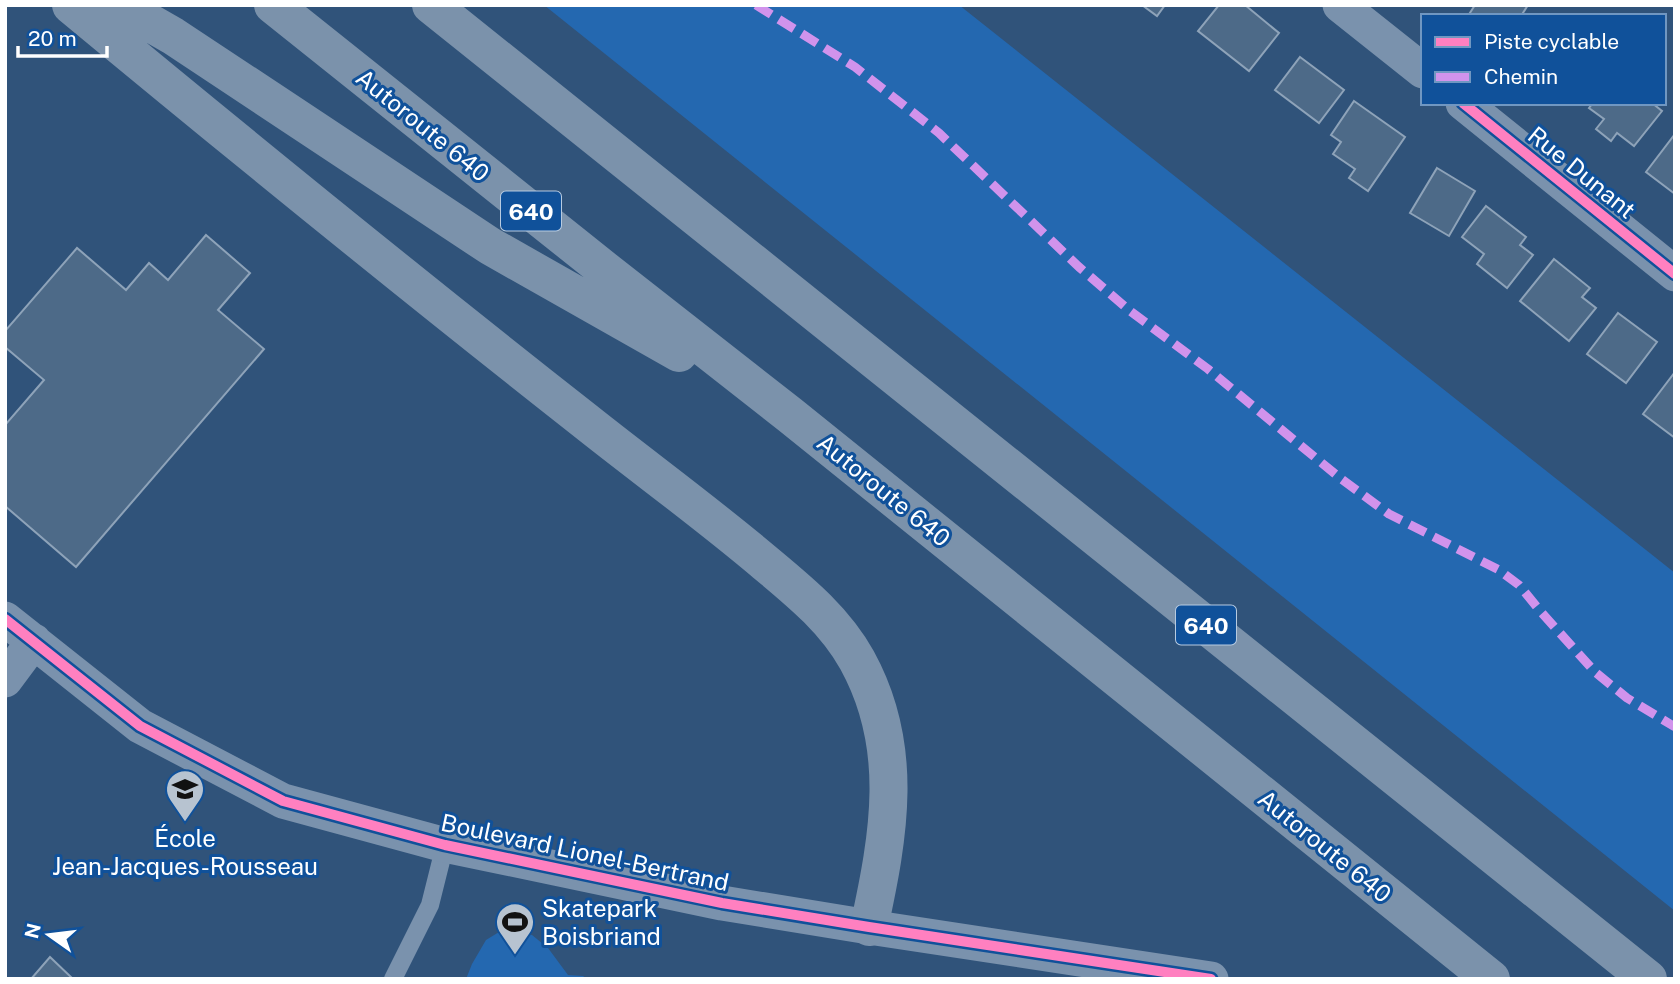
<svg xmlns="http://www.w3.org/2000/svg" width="1680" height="984" font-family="'Public Sans',sans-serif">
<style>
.green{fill:#2468b0}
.building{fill:#4d6a88;stroke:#8ea3b9;stroke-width:2}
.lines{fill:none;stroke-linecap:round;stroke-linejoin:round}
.lane{stroke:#7a92ad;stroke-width:18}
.street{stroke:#7a92ad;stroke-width:35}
.highway{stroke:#7b92ab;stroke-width:38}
.quiet{stroke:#d193ec;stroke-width:9;stroke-dasharray:18 9;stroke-linecap:butt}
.cycleway-casing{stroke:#10519a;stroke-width:15}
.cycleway{stroke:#ff80c0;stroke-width:10}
.labels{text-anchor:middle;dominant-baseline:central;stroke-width:6;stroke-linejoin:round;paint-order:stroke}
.shield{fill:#10519a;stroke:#b7cbe1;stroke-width:2}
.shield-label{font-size:23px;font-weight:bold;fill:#fff}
.street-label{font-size:24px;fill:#fff;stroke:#10519a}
.poi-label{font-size:24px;fill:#fff;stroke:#10519a}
</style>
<rect width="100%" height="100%" fill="#30537a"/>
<path class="green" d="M544 5H959L1675 573V911Z
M504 929 532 935 548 948 568 975 583 976 587 979H466L472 964 486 940Z"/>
<path class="building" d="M1142 5H1165L1157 16Z
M1219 5H1245L1279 33 1249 71 1198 31Z
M1475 5H1528L1521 16H1468Z
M1300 57 1344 90 1319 123 1275 90Z
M1354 101 1405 137 1368 191 1349 178 1355 169 1333 154 1341 142 1331 135Z
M1593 103H1652L1662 111 1634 146 1617 133 1611 141 1596 129 1604 119 1589 108Z
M1675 134V194L1646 172Z
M1437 168 1475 191 1449 236 1410 213Z
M1486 206 1526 237 1520 245 1533 255 1507 288 1477 264 1484 254 1462 237Z
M206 235 250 273 218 310 264 349 76 567 5 506V425L44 380 5 347V331L77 248 126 290 149 263 168 280Z
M1554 259 1590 288 1582 297 1596 308 1569 341 1520 301Z
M1618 313 1657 342 1626 383 1587 354Z
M1675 372V438L1643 414Z
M50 957 73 979H31Z"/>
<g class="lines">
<path class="lane" d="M393 979 430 905 445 845"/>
<path class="street" d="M1340 5 1423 71
M1463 103 1675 274
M5 619 140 726 283 801 445 845 722 903 869 927 1211 979
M5 680 34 641"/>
<path class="highway" d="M71 5C240 145 411 284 584 420 643 467 705 512 763 561 799 591 834 619 857 660 905 747 889 835 869 927
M119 5 173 36 490 246 679 353
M273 5 605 270 790 415 1491 979
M431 5 1648 979"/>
<path class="quiet" d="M756 5 855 67 939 133 1079 267 1130 311 1208 369 1340 478 1389 514 1499 570 1519 585 1541 612 1595 672 1627 698 1675 727"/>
<defs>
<path id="cycleway" d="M1463 103 1675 274
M5 619 140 726 283 801 445 845 722 903 869 927 1211 979"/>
</defs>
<use href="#cycleway" class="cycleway-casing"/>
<use href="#cycleway" class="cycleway"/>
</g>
<defs>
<symbol id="school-pin" viewBox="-11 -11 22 30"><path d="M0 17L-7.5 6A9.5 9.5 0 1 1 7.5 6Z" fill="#b7c3d0" stroke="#10519a"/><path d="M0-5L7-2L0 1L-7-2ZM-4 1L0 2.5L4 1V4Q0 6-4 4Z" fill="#111"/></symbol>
<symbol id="stadium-pin" viewBox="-11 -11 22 30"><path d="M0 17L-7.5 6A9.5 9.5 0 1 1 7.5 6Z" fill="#b7c3d0" stroke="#10519a"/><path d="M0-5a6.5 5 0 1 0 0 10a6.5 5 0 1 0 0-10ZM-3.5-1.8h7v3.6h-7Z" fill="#111"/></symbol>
</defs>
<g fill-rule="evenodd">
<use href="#school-pin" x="163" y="767" width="44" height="60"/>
<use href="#stadium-pin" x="493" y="900" width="44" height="60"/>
</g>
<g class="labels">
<g class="shield">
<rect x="501" y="191.5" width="60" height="39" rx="5"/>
<rect x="1176" y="605.5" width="60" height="39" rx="5"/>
</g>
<g class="shield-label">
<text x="531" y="211">640</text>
<text x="1206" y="625">640</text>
</g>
<g class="street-label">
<text transform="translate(423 125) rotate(39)">Autoroute 640</text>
<text transform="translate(1582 172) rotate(39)">Rue Dunant</text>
<text transform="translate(884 490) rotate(39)">Autoroute 640</text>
<text transform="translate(1325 846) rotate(39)">Autoroute 640</text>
<text transform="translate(585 852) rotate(12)">Boulevard Lionel-Bertrand</text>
</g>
<g class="poi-label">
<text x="185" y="838">École<tspan x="185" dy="28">Jean-Jacques-Rousseau</tspan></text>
<text x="542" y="908" text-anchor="start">Skatepark<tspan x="542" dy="28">Boisbriand</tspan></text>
</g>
</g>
<rect width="1680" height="984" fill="none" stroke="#ffffff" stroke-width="14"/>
<rect x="1421" y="14" width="245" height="91" fill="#10519a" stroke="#7097c2" stroke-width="2"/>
<rect x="1435" y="37" width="35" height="10" fill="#ff80c0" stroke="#7097c2" stroke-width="2"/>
<text x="1484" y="49" font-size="21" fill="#ffffff">Piste cyclable</text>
<rect x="1435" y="72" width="35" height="10" fill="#d193ec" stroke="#7097c2" stroke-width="2"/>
<text x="1484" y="84" font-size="21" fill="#ffffff">Chemin</text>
<g transform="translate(49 935) rotate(284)" stroke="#10519a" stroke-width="5" paint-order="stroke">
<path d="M0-5L12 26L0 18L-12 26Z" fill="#ffffff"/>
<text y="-10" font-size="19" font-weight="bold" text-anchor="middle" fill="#ffffff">N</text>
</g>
<path d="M18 46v10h89v-10" fill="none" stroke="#ffffff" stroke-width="3.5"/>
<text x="28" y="46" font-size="21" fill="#ffffff" stroke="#10519a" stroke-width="5" paint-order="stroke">20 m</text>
</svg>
